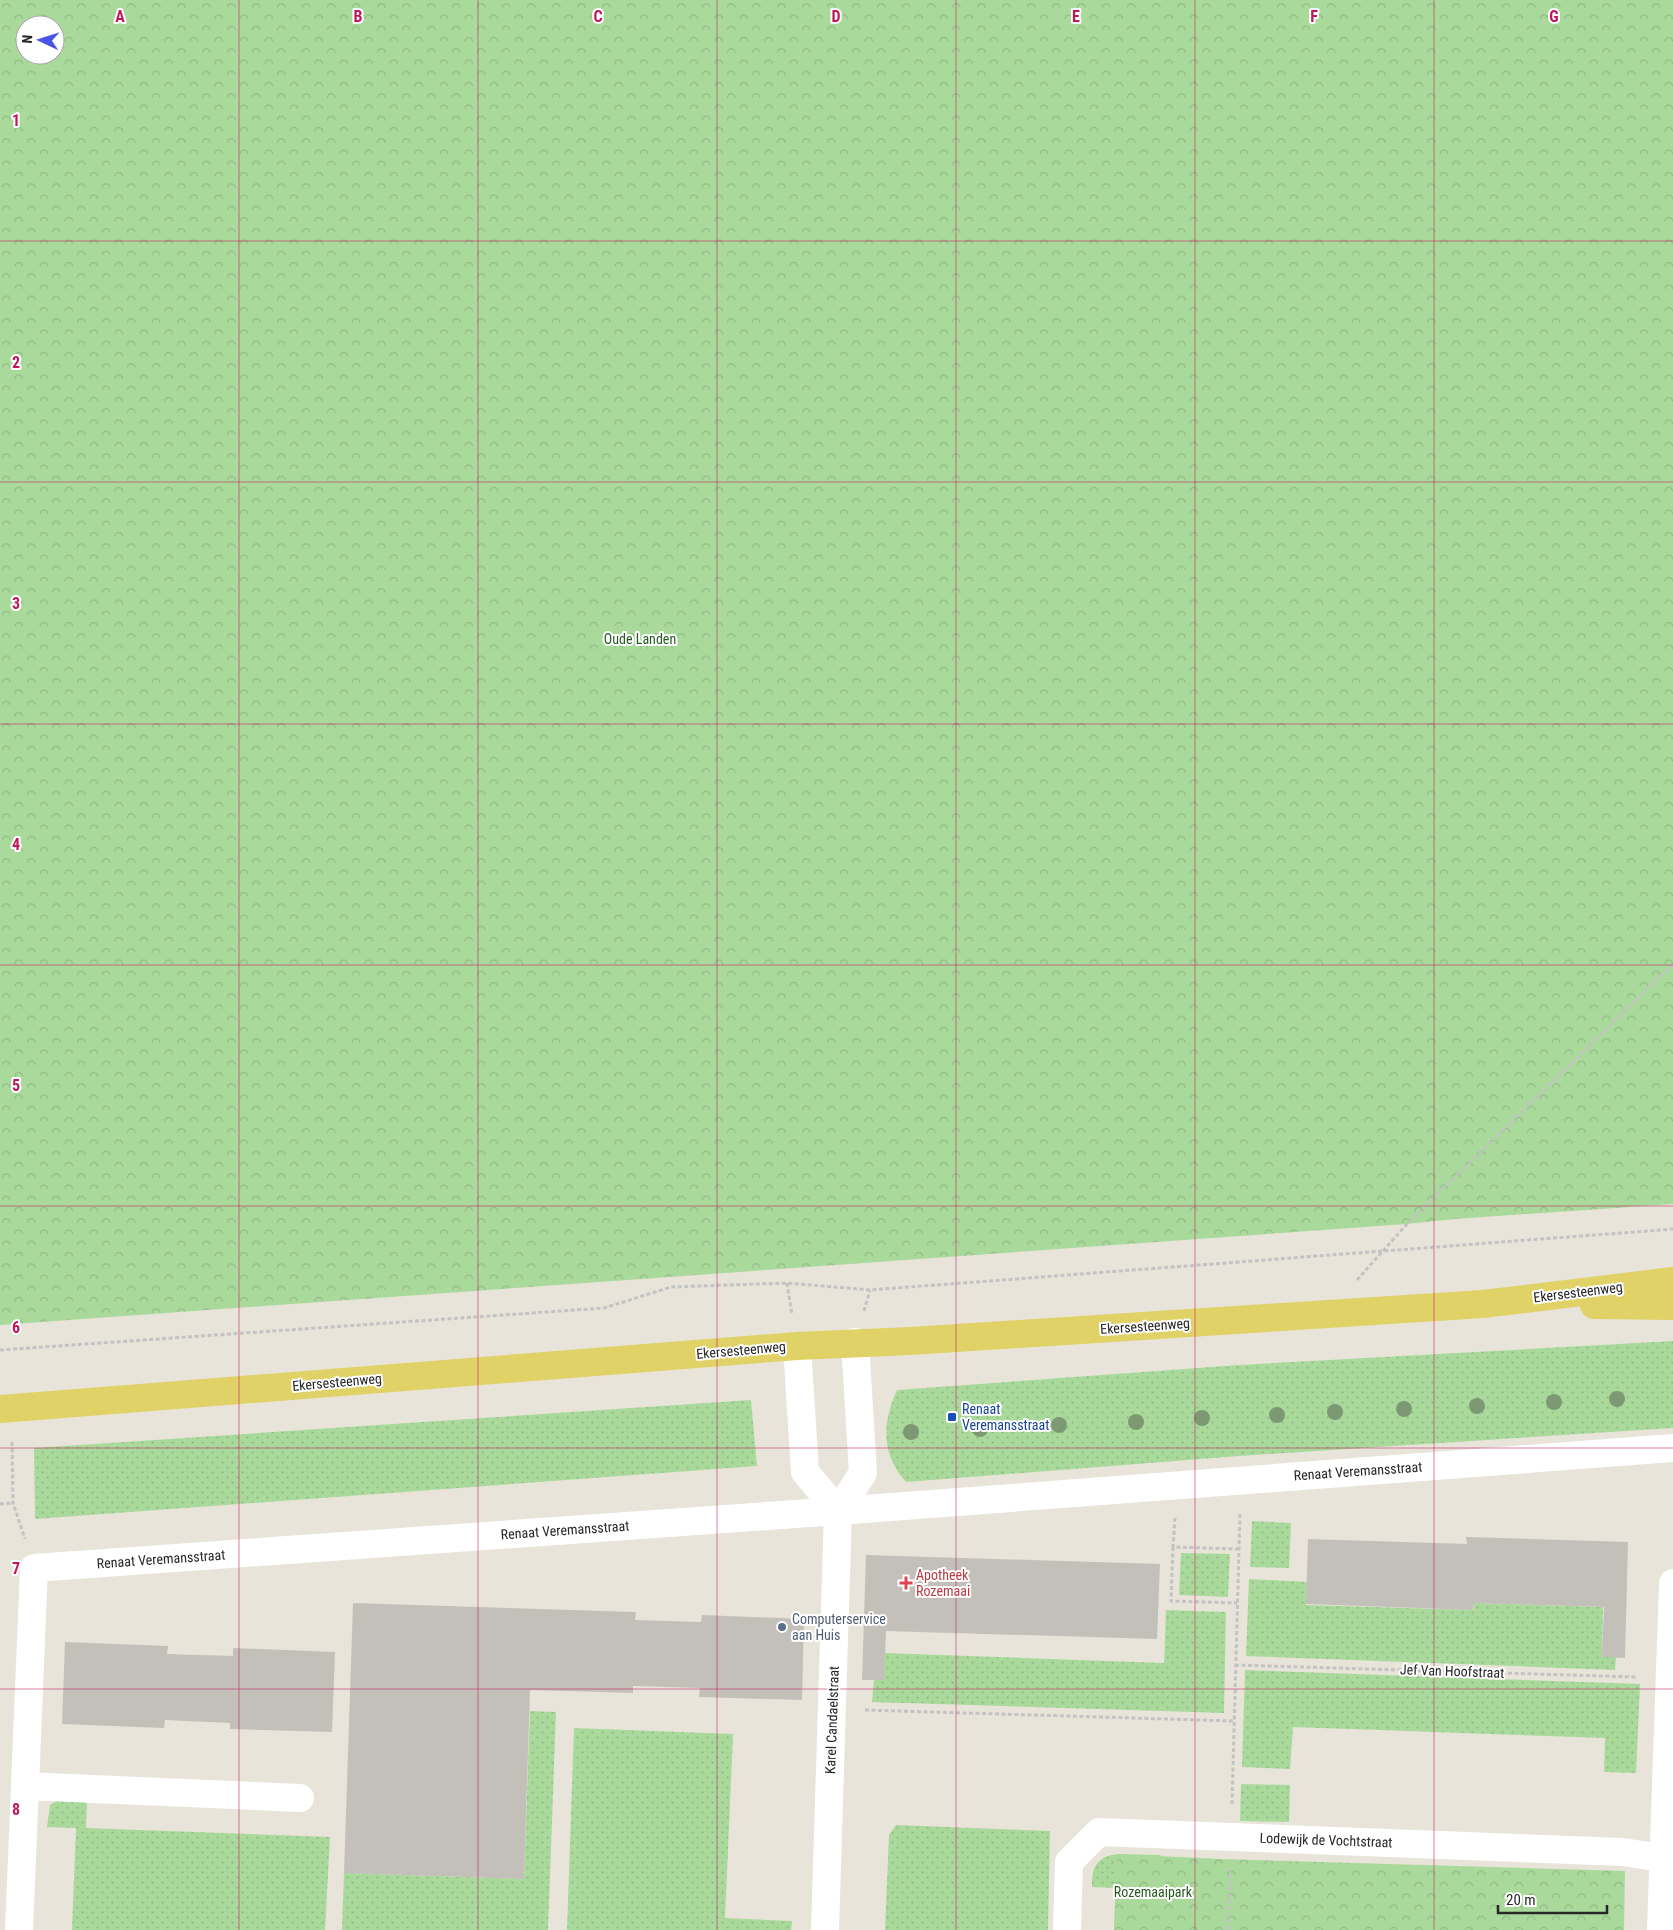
<svg xmlns="http://www.w3.org/2000/svg" width="1673" height="1930" font-family="'Roboto Condensed',sans-serif">
<style>
.grass{fill:url(#grass-dots)}
.park{fill:url(#park-crowns);fill-rule:evenodd}
.building{fill:#c3c0ba}
.lines{fill:none;stroke-linecap:round;stroke-linejoin:round}
.path{stroke:#c3c3c3;stroke-width:3;stroke-dasharray:4 2.5;stroke-linecap:butt}
.minor{stroke:#fff;stroke-width:28}
.major{stroke:#e0d267;stroke-width:28}
.tree{fill:#7d9974}
.grid{fill:none;stroke:#c2185b;stroke-width:1;stroke-opacity:0.55}
.transit-dot{fill:#1a4fb4;stroke:#fff;stroke-width:2}
.health-dot{fill:#e0444e;stroke:#fff;stroke-width:2}
.service-dot{fill:#5c6f8a;stroke:#fff;stroke-width:2}
.labels{text-anchor:middle;dominant-baseline:central;stroke-width:4;stroke-linejoin:round;paint-order:stroke}
.park-label{font-size:14px;fill:#265b20;stroke:#fff}
.street-label{font-size:14px;fill:#272727;stroke:#fff}
.transit-label{font-size:14px;fill:#164399;stroke:#fff;text-anchor:start}
.health-label{font-size:14px;fill:#be3a42;stroke:#fff;text-anchor:start}
.service-label{font-size:14px;fill:#4e5e75;stroke:#fff;text-anchor:start}
.grid-label{font-size:16px;text-anchor:middle;font-weight:bold;fill:#c2185b;stroke:#fff;stroke-width:4;stroke-linejoin:round;paint-order:stroke}
</style>
<defs>
<pattern id="grass-dots" width="8" height="8" patternUnits="userSpaceOnUse" patternTransform="scale(1.25)"><rect width="8" height="8" fill="#aada9b"/><path d="M2 2h.1M6 6h.1" fill="none" stroke="#92bb86" stroke-width="1.8" stroke-linecap="round"/></pattern>
<pattern id="park-crowns" width="20" height="18" patternUnits="userSpaceOnUse" patternTransform="scale(1.25)"><rect width="20" height="18" fill="#aada9b"/><path d="M2 6a3 3 0 1 1 6 0M12 15a3 3 0 1 1 6 0" fill="none" stroke="#92bb86"/></pattern>
</defs>
<rect width="100%" height="100%" fill="#e8e4da"/>
<path class="grass" d="M1673 1341V1428L1239 1456 906 1482C881 1454 882 1423 897 1390L1239 1365Z
M751 1400 757 1466 35 1519 34 1448Z
M1252 1521 1291 1523 1289 1568 1250 1567Z
M1181 1553 1230 1554 1228 1597 1179 1595Z
M1249 1579 1307 1582 1306 1605 1474 1610V1603L1603 1607 1602 1656 1616 1657 1615 1670 1246 1656Z
M1166 1610 1226 1612 1224 1713 872 1702 874 1680 885 1653 1164 1663Z
M1245 1670 1640 1684 1636 1773 1604 1772 1605 1738 1293 1727 1290 1769 1242 1767Z
M530 1711 556 1712 548 1930H342L344 1873 524 1879Z
M574 1728 733 1734 725 1918 792 1921 791 1930H567Z
M1241 1784 1290 1785 1289 1822 1240 1821Z
M60 1799 87 1801 86 1828 330 1837 325 1930H72L76 1828 47 1827 50 1805Z
M896 1825 1050 1831 1048 1930H885L889 1835Z
M1117 1854 1161 1855 1114 1930 1116 1888 1092 1887C1092 1867 1096 1857 1117 1854Z"/>
<path class="park" d="M0 0H1673V1204L1455 1219 1407 1224 0 1325ZM25 25H55V55H25Z
M1117 1854 1220 1859 1625 1871 1624 1930H1114Z"/>
<path class="building" d="M1466 1537 1628 1542 1625 1658 1602 1657 1604 1607 1474 1603 1473 1610 1306 1604 1308 1539 1467 1544Z
M866 1555 1160 1564 1157 1639 886 1631 884 1680H862Z
M353 1603 636 1612 635 1620 701 1622 702 1615 804 1619 802 1700 699 1697 700 1688 633 1686V1693L530 1690 524 1879 344 1873Z
M65 1642 168 1646 167 1654 233 1656V1648L335 1652 332 1732 230 1729V1723L165 1720 164 1728 62 1724Z"/>
<g class="lines">
<path class="path" d="M1357 1280 1407 1224 1673 964
M787 1283 792 1315
M864 1311 870 1290
M0 1350 604 1308 671 1287 787 1283 870 1290 1673 1229
M12 1442 13 1503 25 1539
M0 1504 13 1503
M1175 1518 1173 1547 1239 1549
M1173 1547 1171 1601 1237 1603
M1235 1665 1636 1677
M865 1710 1234 1721
M1232 1804 1240 1513
M1228 1930 1230 1870"/>
<path class="minor" d="M797 1346 805 1472 838 1511
M25 1786 300 1798
M19 1930 34 1568 838 1511 1673 1448
M825 1930 838 1511 863 1473 855 1342
M1067 1930 1069 1862 1099 1832 1623 1852 1673 1860
M1661 1930 1673 1583"/>
<path class="major" d="M1594 1305 1673 1306
M0 1409 797 1346 911 1341 1483 1304 1673 1281"/>
</g>
<g class="tree">
<circle cx="1617" cy="1399" r="8"/>
<circle cx="1554" cy="1402" r="8"/>
<circle cx="1477" cy="1406" r="8"/>
<circle cx="1404" cy="1409" r="8"/>
<circle cx="1335" cy="1412" r="8"/>
<circle cx="1277" cy="1415" r="8"/>
<circle cx="1202" cy="1418" r="8"/>
<circle cx="1136" cy="1422" r="8"/>
<circle cx="1059" cy="1425" r="8"/>
<circle cx="980" cy="1429" r="8"/>
<circle cx="911" cy="1432" r="8"/>
</g>
<path class="grid" d="M239 0V1930M478 0V1930M717 0V1930M956 0V1930M1195 0V1930M1434 0V1930M0 241H1673M0 482H1673M0 724H1673M0 965H1673M0 1206H1673M0 1448H1673M0 1689H1673"/>
<rect class="transit-dot" x="947" y="1412" width="10" height="10" rx="2.5"/>
<path class="health-dot" d="M903.5 1575.5h5v5h5v5h-5v5h-5v-5h-5v-5h5z"/>
<circle class="service-dot" cx="782" cy="1627" r="5"/>
<g class="labels">
<g class="park-label">
<text x="640" y="639">Oude Landen</text>
<text x="1153" y="1892">Rozemaaipark</text>
</g>
<g class="street-label">
<text transform="translate(1578 1292) rotate(-7)">Ekersesteenweg</text>
<text transform="translate(1145 1326) rotate(-4)">Ekersesteenweg</text>
<text transform="translate(741 1350) rotate(-5)">Ekersesteenweg</text>
<text transform="translate(337 1382) rotate(-5)">Ekersesteenweg</text>
<text transform="translate(1358 1471) rotate(-4)">Renaat Veremansstraat</text>
<text transform="translate(565 1530) rotate(-4)">Renaat Veremansstraat</text>
<text transform="translate(161 1559) rotate(-4)">Renaat Veremansstraat</text>
<text transform="translate(1452 1671) rotate(2)">Jef Van Hoofstraat</text>
<text transform="translate(832 1720) rotate(-88)">Karel Candaelstraat</text>
<text transform="translate(1326 1840) rotate(2)">Lodewijk de Vochtstraat</text>
</g>
<g class="transit-label">
<text x="962" y="1409">Renaat<tspan x="962" dy="16">Veremansstraat</tspan></text>
</g>
<g class="health-label">
<text x="916" y="1575">Apotheek<tspan x="916" dy="16">Rozemaai</tspan></text>
</g>
<g class="service-label">
<text x="792" y="1619">Computerservice<tspan x="792" dy="16">aan Huis</tspan></text>
</g>
</g>
<g class="grid-label">
<text x="120" y="22">A</text>
<text x="358" y="22">B</text>
<text x="598" y="22">C</text>
<text x="836" y="22">D</text>
<text x="1076" y="22">E</text>
<text x="1314" y="22">F</text>
<text x="1554" y="22">G</text>
<text x="16" y="126">1</text>
<text x="16" y="368">2</text>
<text x="16" y="609">3</text>
<text x="16" y="850">4</text>
<text x="16" y="1091">5</text>
<text x="16" y="1333">6</text>
<text x="16" y="1574">7</text>
<text x="16" y="1815">8</text>
</g>
<g transform="translate(40 40) rotate(274)"><circle r="24" fill="#ffffff" stroke="#a9a9a9"/>
<path d="M0-4L9 19L0 12L-9 19Z" fill="#4a55e5"/>
<text y="-8" font-size="14" font-weight="bold" text-anchor="middle" fill="#272727">N</text>
</g>
<path d="M1498 1905v8h109v-8" fill="none" stroke="#272727" stroke-width="2.5"/>
<text x="1506" y="1905" font-size="15" fill="#272727" stroke="#ffffff" stroke-width="4" paint-order="stroke">20 m</text>
</svg>
